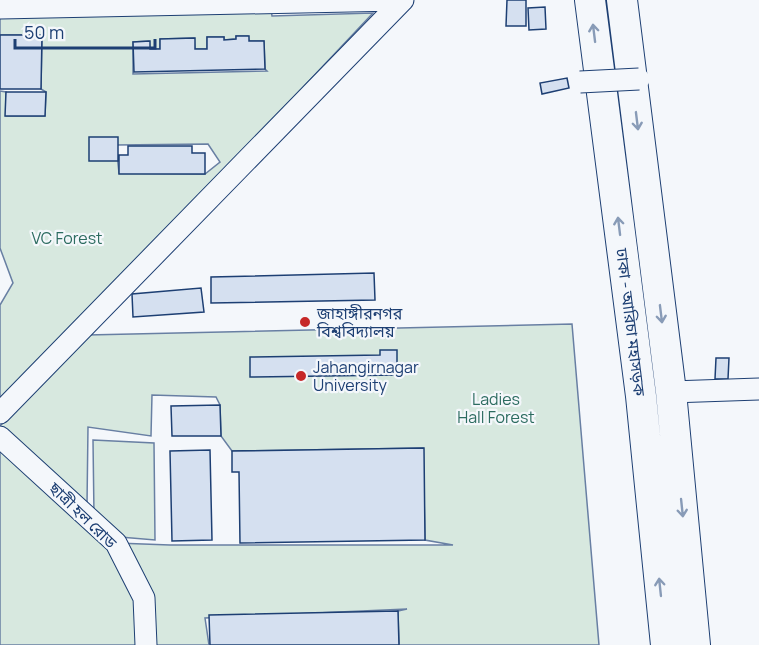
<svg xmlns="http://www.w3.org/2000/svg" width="759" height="645" font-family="Manrope,'Noto Sans Bengali',sans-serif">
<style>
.green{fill:#d7e8df;stroke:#687fa3;stroke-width:1.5;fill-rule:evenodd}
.building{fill:#d5e0f0;stroke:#1d3f73;stroke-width:1.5}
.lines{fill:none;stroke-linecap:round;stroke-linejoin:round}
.minor-casing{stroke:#1d3f73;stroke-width:23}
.highway-casing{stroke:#1d3f73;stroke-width:32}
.minor{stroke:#f4f7fb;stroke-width:21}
.highway{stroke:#f4f7fb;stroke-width:30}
.minor-bridge-casing{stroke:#1d3f73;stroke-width:23;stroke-linecap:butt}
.minor-bridge{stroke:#f4f7fb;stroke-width:21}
.oneway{stroke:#889bb7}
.poi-dot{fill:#c62828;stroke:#f4f7fb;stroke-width:2}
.labels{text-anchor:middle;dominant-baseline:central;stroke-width:4.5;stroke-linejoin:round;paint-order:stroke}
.park-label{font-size:16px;fill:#2c6c60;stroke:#f4f7fb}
.poi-label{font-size:16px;fill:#1d3f73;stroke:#f4f7fb;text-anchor:start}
.street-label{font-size:16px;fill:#1d3f73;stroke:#f4f7fb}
</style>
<rect width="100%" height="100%" fill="#f4f7fb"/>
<path class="green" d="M271 9 272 16 373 13 259 134 0 401V305L13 283 0 248V91L6 92V116H45L46 92 41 89 42 35H0V13ZM236 36H248L249 41H264L265 69 267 71 133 74V42L149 41 150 49H160V39L194 38 195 49H207V37H224V40L236 39ZM208 144 220 162 205 174 119 173 116 145Z
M572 324 599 645H399L398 611 407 609 205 618 209 645H0V437L116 543 170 545H453L425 540 423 448 232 451 221 436 220 405 216 397 152 395 151 436 88 427 87 505 0 426 87 335Z
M93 440 154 443 155 540 120 537 94 515Z"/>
<path class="building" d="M507 0H526V26H506Z
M545 7 546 29 529 30 528 8Z
M0 35H42L41 89H0Z
M236 36H249V41H264L265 69 134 72 133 42 150 41V49H160V39L195 38V49H207V37H224V40L236 39Z
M567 78 569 88 542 94 540 83Z
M6 92H46L45 116H5Z
M89 137H118V161H89Z
M128 146H192V153H205V174H119V155H128Z
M374 273 375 300 211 303V277Z
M201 288 204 312 133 317 132 294Z
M380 350H397V375L250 377V357L380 355Z
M380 350H397V375L250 377V357L380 355Z
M716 358H729L728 379H715Z
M220 405 221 436H172L171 406Z
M424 448 425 540 240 543 239 472H232V451Z
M210 450 212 540 172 541 170 451Z
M398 611 399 645H210L209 615Z"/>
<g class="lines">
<defs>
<path id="minor" d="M0 8 398 0
M671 392 759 389
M0 413 403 0
M0 437 116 543 144 598 146 645"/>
<path id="highway" d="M590 0 641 396 666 645
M622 0 671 392 695 645"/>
</defs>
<use href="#minor" class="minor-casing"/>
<use href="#highway" class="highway-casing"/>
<use href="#minor" class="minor"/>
<use href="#highway" class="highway"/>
<defs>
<path id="minor-bridge" d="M580 82 639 79"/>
</defs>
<use href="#minor-bridge" class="minor-bridge-casing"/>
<use href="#minor-bridge" class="minor-bridge"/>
</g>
<defs><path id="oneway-shaft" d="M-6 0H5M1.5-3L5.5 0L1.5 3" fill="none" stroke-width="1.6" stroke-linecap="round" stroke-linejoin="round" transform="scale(1.5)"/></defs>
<g class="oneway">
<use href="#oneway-shaft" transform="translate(594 33) rotate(-97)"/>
<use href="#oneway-shaft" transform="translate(637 121) rotate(83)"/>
<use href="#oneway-shaft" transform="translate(619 226) rotate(-97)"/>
<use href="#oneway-shaft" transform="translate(661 314) rotate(83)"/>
<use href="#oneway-shaft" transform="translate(682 508) rotate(84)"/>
<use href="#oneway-shaft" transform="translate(660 587) rotate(-96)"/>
</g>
<g class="poi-dot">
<circle cx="305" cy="322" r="6"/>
<circle cx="301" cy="376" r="6"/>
</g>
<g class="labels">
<g class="park-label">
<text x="67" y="238">VC Forest</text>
<text x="496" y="399">Ladies<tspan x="496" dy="18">Hall Forest</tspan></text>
</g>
<g class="poi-label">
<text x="317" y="313">জাহাঙ্গীরনগর<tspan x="317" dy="18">বিশ্ববিদ্যালয়</tspan></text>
<text x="313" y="367">Jahangirnagar<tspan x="313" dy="18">University</tspan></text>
</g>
<g class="street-label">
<text transform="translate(631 322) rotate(83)">ঢাকা - আরিচা মহাসড়ক</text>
<text transform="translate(83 515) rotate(44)">ছাত্রী হল রোড</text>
</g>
</g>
<path d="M15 39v9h140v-9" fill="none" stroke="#1d3f73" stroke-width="3"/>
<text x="24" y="39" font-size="18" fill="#1d3f73" stroke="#f4f7fb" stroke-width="4.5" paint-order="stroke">50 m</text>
</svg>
